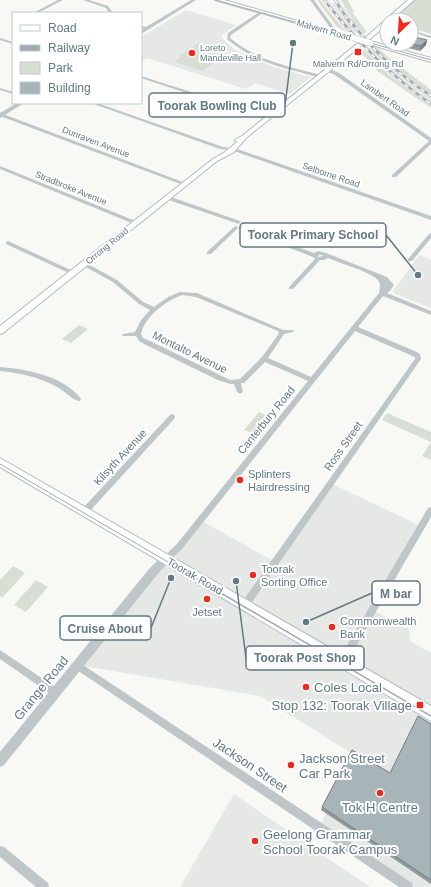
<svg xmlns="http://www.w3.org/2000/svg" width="431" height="887" font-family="Arial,sans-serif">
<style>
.built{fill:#e6e8e6}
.green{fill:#d9ded4}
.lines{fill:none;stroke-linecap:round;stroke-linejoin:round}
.secondary-casing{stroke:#b3bcbf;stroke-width:2}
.primary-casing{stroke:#b4bbbe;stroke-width:2}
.minor{fill:#bec6c8;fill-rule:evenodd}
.tertiary{fill:#bec6c8;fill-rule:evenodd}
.secondary{fill:#fff;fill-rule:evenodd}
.primary{fill:#fff;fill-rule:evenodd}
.tram-far1{stroke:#a0aaaf;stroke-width:1}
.tram{stroke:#a0aaaf;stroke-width:1.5}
.rail-casing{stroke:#a0aaaf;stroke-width:2.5}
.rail{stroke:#fff;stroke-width:1.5;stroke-dasharray:4.5;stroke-linecap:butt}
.secondary-bridge-casing{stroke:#b3bcbf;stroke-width:7;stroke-linecap:butt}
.secondary-bridge{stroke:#fff;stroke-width:6}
.wall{fill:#909b9e}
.shaded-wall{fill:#757e81}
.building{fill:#a7b4b8;stroke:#757e81}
.poi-dot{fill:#f1281d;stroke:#fff;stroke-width:1.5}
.labels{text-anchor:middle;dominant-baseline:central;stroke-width:4;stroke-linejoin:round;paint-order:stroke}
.far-street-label{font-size:9px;fill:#617a83;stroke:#fff}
.far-poi-label{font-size:9px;fill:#617a83;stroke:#fff;text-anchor:start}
.street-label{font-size:11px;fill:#617a83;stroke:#fff}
.poi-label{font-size:11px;fill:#617a83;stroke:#fff;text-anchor:start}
.near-poi-label{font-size:13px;fill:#617a83;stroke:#fff;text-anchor:start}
.near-street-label{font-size:13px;fill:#617a83;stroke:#fff}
.leader{fill:none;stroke:#617a83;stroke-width:1.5}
.callout-dot{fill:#617a83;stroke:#fff;stroke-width:1.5}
.callout{fill:#fff;stroke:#617a83;stroke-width:1.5}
.callout-label{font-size:12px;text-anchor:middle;font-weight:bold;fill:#617a83}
</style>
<rect width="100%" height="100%" fill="#f8f8f5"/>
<path class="built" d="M323 0H328L335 8 331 3H335L338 8 334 0H339L343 7 347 10 363 34 346 32Z
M186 10 236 25 221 36 225 41 234 49 273 67 311 77 290 94 255 83 246 89 147 58 141 62V37Z
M374 47 379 49 389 58 431 90V108L376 70 378 68 359 52 363 50Z
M419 255 431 260V308L395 294 393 291Z
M330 483 421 526 372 610 409 629 410 641 431 653V887H408L320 827 351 753 260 696 77 665 200 520 275 562Z
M234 794 370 887H180Z"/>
<path class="green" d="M317 0H320L346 32 337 27Z
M341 0H348L354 12H352L367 32 364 34 356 25 346 8 343 7H345Z
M412 0H431V34L411 28V20H390Z
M198 43 215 45 226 54 203 71 174 62 181 57 179 56Z
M374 47 379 49 389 58 431 90V94L394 66Z
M363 50 391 77 431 107V108L376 70 378 68 359 52Z
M79 325 88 329 71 343 62 339Z
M259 412 271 417 256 435 244 430Z
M387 413 431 432V460L422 456 431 442 382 420Z
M13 566 25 573 2 598 0 596V580Z
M36 580 48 587 26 612 14 605Z"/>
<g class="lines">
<defs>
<path id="secondary" d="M215 0H224L354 37 349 38Z
M408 0H414L391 20H387V24L369 40H365V38Z
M370 41 431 58V62L368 44V42Z
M357 44 362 45 246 138 234 152 217 161 3 333 0 334V326L213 159 225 152 237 142 235 140 242 136Z"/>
<path id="primary" d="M0 458 431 706V721L0 467Z"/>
</defs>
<use href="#secondary" class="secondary-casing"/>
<use href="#primary" class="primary-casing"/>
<path class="minor" d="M58 0H63L38 13H33Z
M83 0H89L108 6 113 13H109L106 8Z
M310 0H314L335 29 336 30 333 33H331L332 30Z
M261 11 264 12 231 35 230 38C256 60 289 67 322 75V77C315 77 307 74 300 72 273 66 248 57 227 39L228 33Z
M141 26 148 27 149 28 147 29 141 28Z
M411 30 431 36V38L411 32Z
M0 38 13 42V44L0 40Z
M326 69H330L339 73 431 138V144L396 177H392V175L429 141 335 75 326 71Z
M141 76 269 117V118L265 119 141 78Z
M0 88 13 92V94L0 90Z
M91 103H97L223 147 237 149 431 216V220L234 151 220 149Z
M0 114H3L188 184 183 185 0 116Z
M0 166 138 222 139 223 138 224H134L0 169Z
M168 196 240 221 241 222 238 224 236 223 166 199 165 198Z
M236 226 238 228 243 227 314 253 318 251 326 253 387 277 394 285 390 291 387 293 431 311V315L383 296 358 327 417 352 420 354 421 359 248 608 245 609 242 608 241 605 242 602 415 359V357L355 331 182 549 169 561 166 562 163 561 162 559 163 557 176 545 308 381 265 362 244 383H241L243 392 240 394 237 392 234 384H230L218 380 146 345 139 341 136 336H123L122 335 123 334 135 332 141 320 150 310 139 304 113 282 82 265V263H86L117 280 143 302 154 307 168 297 180 292 197 293 283 330H293L294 331 293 332 284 334 268 358 311 377 379 293C380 289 381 284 378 280 371 272 339 263 328 258L324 260H320L293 289H289V287L315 259 313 257 238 228 211 254H207V252L234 227ZM319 255H322L323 256 318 257ZM182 295 196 297 278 331 279 332 278 335 262 357 240 379 230 380 222 376 150 341 143 338 141 334C145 316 166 301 182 295Z
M431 233V238L412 261H408V259L429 234Z
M8 241 75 272 76 273 75 274H71L6 244V242Z
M0 367C27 369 64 376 81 399L80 401C74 402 64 390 57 387 39 377 20 373 0 371Z
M172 414 174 415 175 417 174 419 88 513 85 514 82 513 81 511 82 509 170 415Z
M431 507V517L345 665 342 666 339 665 338 662 339 659 428 508Z
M0 650 58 689 59 692 58 695 55 696 52 695 0 659Z
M77 661 412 883 413 887H399L74 668 73 665 74 662Z
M0 846 4 847 48 883 49 887H36L0 857Z"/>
<path class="tertiary" d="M191 0H196L141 34V30Z
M17 103H24L0 118V113Z
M166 555 170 556 171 559 157 575 4 765 0 767V752L149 569 162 556Z"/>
<use href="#secondary" class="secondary"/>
<use href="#primary" class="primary"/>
<path class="tram-far1" d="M216 0 431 60
M0 464 192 576"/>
<path class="tram" d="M190 575 431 716"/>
<defs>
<path id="rail" d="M324 0C356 40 389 75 431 104
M335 0 352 26
M350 20C372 51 400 75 431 96"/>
</defs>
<use href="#rail" class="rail-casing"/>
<use href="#rail" class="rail"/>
<defs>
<path id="secondary-bridge" d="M351 37 370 43"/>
</defs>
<use href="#secondary-bridge" class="secondary-bridge-casing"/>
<use href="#secondary-bridge" class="secondary-bridge"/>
</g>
<path class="wall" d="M427 40 426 45 420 51 392 44H411Z
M431 724V884L321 810 322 807 390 773Z"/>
<path class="shaded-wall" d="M427 40 426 45 420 51 421 46Z"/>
<path class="building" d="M411 36 427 40 421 46 411 44Z
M418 716 431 724V880L322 807 352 750 390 773Z"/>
<g class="poi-dot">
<rect x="354" y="48" width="8" height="8" rx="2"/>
<circle cx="192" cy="53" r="4"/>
<circle cx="240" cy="480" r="4"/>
<circle cx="253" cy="575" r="4"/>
<circle cx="207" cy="599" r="4"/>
<circle cx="332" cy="627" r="4"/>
<circle cx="306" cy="687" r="4"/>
<rect x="416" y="701" width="8" height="8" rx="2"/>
<circle cx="291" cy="765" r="4"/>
<circle cx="380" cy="793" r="4"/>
<circle cx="255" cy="841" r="4"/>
</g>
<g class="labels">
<g class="far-street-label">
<text transform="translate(324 30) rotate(16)">Malvern Road</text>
<text transform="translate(385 98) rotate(35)">Lambert Road</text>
<text transform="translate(96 142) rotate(21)">Dunraven Avenue</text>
<text transform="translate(331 175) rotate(19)">Selborne Road</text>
<text transform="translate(71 188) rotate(22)">Stradbroke Avenue</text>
<text transform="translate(107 246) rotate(-39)">Orrong Road</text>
</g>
<g class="far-poi-label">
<text x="200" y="48">Loreto<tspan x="200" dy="10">Mandeville Hall</tspan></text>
<text x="358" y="64" text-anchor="middle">Malvern Rd/Orrong Rd</text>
</g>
<g class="street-label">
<text transform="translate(190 352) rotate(26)">Montalto Avenue</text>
<text transform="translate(266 420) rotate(-51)">Canterbury Road</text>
<text transform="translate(343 446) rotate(-55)">Ross Street</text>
<text transform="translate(120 457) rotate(-47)">Kilsyth Avenue</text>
<text transform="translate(195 576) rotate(30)">Toorak Road</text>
</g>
<g class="poi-label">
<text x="248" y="474">Splinters<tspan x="248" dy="13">Hairdressing</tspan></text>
<text x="261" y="569">Toorak<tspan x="261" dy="13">Sorting Office</tspan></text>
<text x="207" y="612" text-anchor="middle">Jetset</text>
<text x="340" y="621">Commonwealth<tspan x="340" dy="13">Bank</tspan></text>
</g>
<g class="near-poi-label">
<text x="314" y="687">Coles Local</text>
<text x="412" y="705" text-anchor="end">Stop 132: Toorak Village</text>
<text x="299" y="758">Jackson Street<tspan x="299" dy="15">Car Park</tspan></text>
<text x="380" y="807" text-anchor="middle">Tok H Centre</text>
<text x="263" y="834">Geelong Grammar<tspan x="263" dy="15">School Toorak Campus</tspan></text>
</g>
<g class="near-street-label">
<text transform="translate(41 688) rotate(-51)">Grange Road</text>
<text transform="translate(250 765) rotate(34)">Jackson Street</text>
</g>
</g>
<path class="leader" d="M293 43L285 105M418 275L386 235M306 622L372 593M171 578L151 628M236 581L246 658"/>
<g class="callout-dot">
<circle cx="293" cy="43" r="4"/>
<circle cx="418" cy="275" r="4"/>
<circle cx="306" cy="622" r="4"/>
<circle cx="171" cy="578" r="4"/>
<circle cx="236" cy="581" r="4"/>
</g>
<g class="callout">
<rect x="149" y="93" width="136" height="24" rx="4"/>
<rect x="240" y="223" width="146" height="24" rx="4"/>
<rect x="372" y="581" width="48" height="24" rx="4"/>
<rect x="60" y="616" width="91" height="24" rx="4"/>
<rect x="246" y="646" width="118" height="24" rx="4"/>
</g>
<g class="callout-label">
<text x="217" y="110">Toorak Bowling Club</text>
<text x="313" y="239">Toorak Primary School</text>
<text x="396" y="598">M bar</text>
<text x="105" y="633">Cruise About</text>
<text x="305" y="662">Toorak Post Shop</text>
</g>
<rect x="12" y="12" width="130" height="92" fill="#ffffff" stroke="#c0cacd"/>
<rect x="20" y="25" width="20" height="6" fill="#ffffff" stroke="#c0cacd"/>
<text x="48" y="32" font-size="12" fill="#617a83">Road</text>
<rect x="20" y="45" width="20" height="6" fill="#a0aaaf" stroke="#c0cacd"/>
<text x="48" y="52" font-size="12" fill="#617a83">Railway</text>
<rect x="20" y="62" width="20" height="12" fill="#d9ded4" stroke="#c0cacd"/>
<text x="48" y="72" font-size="12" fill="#617a83">Park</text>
<rect x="20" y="82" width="20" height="12" fill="#a7b4b8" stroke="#c0cacd"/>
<text x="48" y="92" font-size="12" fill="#617a83">Building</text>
<g transform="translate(399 32) rotate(205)"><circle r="19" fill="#ffffff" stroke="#c0cacd"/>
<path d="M0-3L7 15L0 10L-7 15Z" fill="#f1281d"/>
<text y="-6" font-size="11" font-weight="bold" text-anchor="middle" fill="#617a83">N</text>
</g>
</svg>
